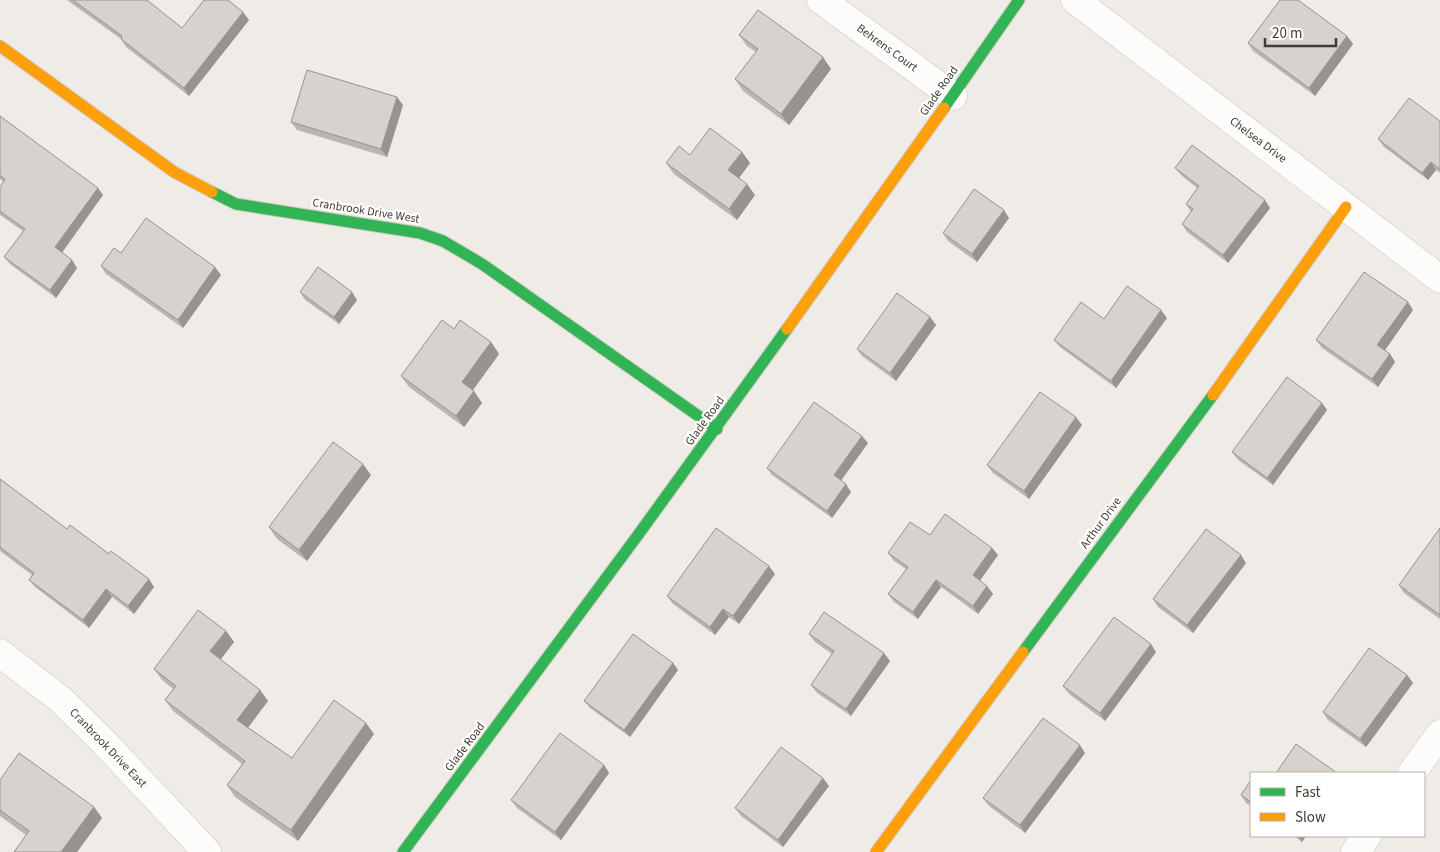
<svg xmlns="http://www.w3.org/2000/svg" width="1440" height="852" font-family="'Source Sans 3',sans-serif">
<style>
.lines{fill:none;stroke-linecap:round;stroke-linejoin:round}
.street-casing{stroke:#cbc7c2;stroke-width:29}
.fast-casing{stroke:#d0c8bd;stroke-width:13}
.slow-casing{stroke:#d0c8bd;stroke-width:13}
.street{stroke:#fdfcfb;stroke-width:28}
.fast{stroke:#30b455;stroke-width:11}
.slow{stroke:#ff9f0a;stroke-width:11}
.wall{fill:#b9b5b0}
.shaded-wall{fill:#969390}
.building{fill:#d7d2cd;stroke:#969390}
.labels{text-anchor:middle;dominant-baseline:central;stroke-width:4.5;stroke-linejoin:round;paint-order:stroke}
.street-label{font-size:12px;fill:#443b32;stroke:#fff}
</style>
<rect width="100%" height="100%" fill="#efebe6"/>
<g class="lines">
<defs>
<path id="street" d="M821 0 953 96
M1075 0 1440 279
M0 653 60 699 100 738 207 852
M1412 773 1440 734
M1355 852 1367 836"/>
<path id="fast" d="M944 108 1019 0
M212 192 236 204 420 233 443 241 482 264 717 429
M1023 652 1213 395
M403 852 638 535 787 329"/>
<path id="slow" d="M0 46 174 172 212 192
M787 329 944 108
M1213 395 1346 207
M876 852 1023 652"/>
</defs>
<use href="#street" class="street-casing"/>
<use href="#fast" class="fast-casing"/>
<use href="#slow" class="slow-casing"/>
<use href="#street" class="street"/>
<use href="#fast" class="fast"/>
<use href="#slow" class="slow"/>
</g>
<path class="wall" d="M67 0H147L182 28 249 20 189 96 126 47 121 39Z
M739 35 831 69 789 125 743 91 735 79 756 52 747 46Z
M1347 36 1353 44 1315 96 1253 51 1248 43Z
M403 105 387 157 297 130 291 122Z
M0 116 103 195 62 253 72 260 77 268 56 298 10 264 4 257 23 231 0 215V187L4 182 0 179Z
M1440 121V173L1436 170 1428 180 1384 147 1378 139Z
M742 152 750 163 739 178 755 195 737 220 674 174 666 163 690 155Z
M1175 168 1270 208 1228 263 1187 232 1182 224 1191 212 1186 204 1197 188 1181 175Z
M1009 218 977 262 948 241 943 233Z
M121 253 221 275 183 328 106 274 101 266Z
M300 292 357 300 339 324 305 300Z
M1413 310 1385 350 1390 354 1395 362 1378 387 1322 348 1316 340Z
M930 317 936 325 896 381 862 356 857 349Z
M1167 318 1116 388 1060 347 1054 340 1104 319Z
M454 329 491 342 499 354 473 390 482 403 464 427 409 387 401 376Z
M1322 403 1327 410 1273 485 1238 460 1232 452Z
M1082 425 1029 499 993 473 987 465Z
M868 443 841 481 851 492 832 518 772 475 767 468Z
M371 475 307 561 277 539 269 527Z
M0 479 67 529 154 587 134 614 112 597 89 628 35 587 29 580 32 575 0 551Z
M1440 528V619L1404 593 1399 585Z
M930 535 992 548 998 555 980 581 987 586 993 594 978 614 941 587 918 619 894 602 888 594 906 569 894 561 888 553Z
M1246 563 1193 633 1158 607 1153 599Z
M775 574 739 624 729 617 715 635 673 604 667 596Z
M226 631 234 642 220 659 260 690 268 701 248 728 292 758 374 734 298 841 235 797 227 785 242 764 173 711 165 700 173 689 162 680 154 669Z
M809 634 890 661 851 716 817 693 811 685 832 654 815 642Z
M1156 652 1105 721 1069 694 1063 686Z
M673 663 678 670 630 737 590 708 584 701Z
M1407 675 1413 683 1366 747 1328 720 1323 712Z
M1085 753 1025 833 989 806 983 798Z
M604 765 609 773 561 840 517 808 511 800Z
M0 780 94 807 102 818 77 852H14L26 835 0 816Z
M1251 780V806L1246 803 1241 795Z
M829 786 783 847 741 816 735 808Z
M1294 836H1306L1302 842Z"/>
<path class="shaded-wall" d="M243 12 249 20 189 96 184 88Z
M1347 36 1353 44 1315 96 1309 88Z
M823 57 831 69 789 125 781 114Z
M397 97 403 105 387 157 381 149Z
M742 152 750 163 736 182 728 170Z
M1431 162 1436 170 1428 180 1422 173Z
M747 184 755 195 737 220 729 209Z
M98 188 103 195 60 255 55 247Z
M1265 200 1270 208 1228 263 1223 255Z
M1004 210 1009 218 977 262 972 254Z
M72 260 77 268 56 298 50 290Z
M215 267 221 275 183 328 178 320Z
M352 292 357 300 339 324 334 317Z
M1408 302 1413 310 1383 353 1377 345Z
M1161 310 1167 318 1116 388 1111 381Z
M930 317 936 325 896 381 890 373Z
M491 342 499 354 470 394 462 382Z
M1390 354 1395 362 1378 387 1372 379Z
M474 391 482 403 464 427 456 416Z
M1322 403 1327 410 1273 485 1267 478Z
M1076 417 1082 425 1029 499 1024 491Z
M862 436 868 443 839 483 834 475Z
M363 464 371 475 307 561 299 550Z
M846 484 851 492 832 518 827 511Z
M992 548 998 555 978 583 973 575Z
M1241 555 1246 563 1193 633 1187 625Z
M769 566 775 574 739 624 733 616Z
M149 579 154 587 134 614 128 606Z
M936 580 941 587 918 619 913 612Z
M987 586 993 594 978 614 973 606Z
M106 589 112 597 89 628 83 620Z
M723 609 729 617 715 635 710 627Z
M226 631 234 642 218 663 210 651Z
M1151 644 1156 652 1105 721 1100 713Z
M884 653 890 661 851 716 846 709Z
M673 663 678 670 630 737 624 730Z
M1407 675 1413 683 1366 747 1360 739Z
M260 690 268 701 245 731 237 720Z
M366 723 374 734 298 841 291 830Z
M1080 745 1085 753 1025 833 1020 825Z
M604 765 609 773 561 840 555 832Z
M823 778 829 786 783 847 778 840Z
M94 807 102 818 77 852H61Z
M1298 836H1306L1302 842Z"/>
<path class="building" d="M73 0H147L182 28 204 0H228L243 12 184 88 121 39 122 36Z
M1280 0H1298L1347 36 1309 88 1248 43Z
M758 10 823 57 781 114 735 79 758 49 739 35Z
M307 70 397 97 381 149 291 122Z
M1409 98 1440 121V169L1431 162 1422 173 1378 139Z
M0 116 98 188 55 247 72 260 50 290 4 257 25 229 0 211V187L5 179 0 176Z
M710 128 742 152 728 170 747 184 729 209 666 163 679 146 690 155Z
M1192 145 1265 200 1223 255 1182 224 1193 209 1186 204 1199 186 1175 168Z
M974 189 1004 210 972 254 943 233Z
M146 218 215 267 178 320 101 266 114 248 121 253Z
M318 267 352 292 334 317 300 292Z
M1364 272 1408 302 1377 345 1390 354 1372 379 1316 340Z
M1127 286 1161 310 1111 381 1054 340 1081 302 1104 319Z
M897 293 930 317 890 373 857 349Z
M442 320 454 329 460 320 491 342 462 382 474 391 456 416 401 376Z
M1287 377 1322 403 1267 478 1232 452Z
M1040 392 1076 417 1024 491 987 465Z
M814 402 862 436 834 475 846 484 827 511 767 468Z
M333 442 363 464 299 550 269 527Z
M0 479 67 529 70 525 109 554 111 551 149 579 128 606 106 589 83 620 29 580 34 573 0 547Z
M945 514 992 548 973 575 987 586 973 606 936 580 913 612 888 594 908 567 888 553 910 522 930 535Z
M716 528 769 566 733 616 723 609 710 627 667 596Z
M1440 528V615L1399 585Z
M1206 529 1241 555 1187 625 1153 599Z
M198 610 226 631 210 651 260 690 237 720 292 758 334 700 366 723 291 830 227 785 245 761 165 700 176 686 154 669Z
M824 612 884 653 846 709 811 685 834 651 809 634Z
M1114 617 1151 644 1100 713 1063 686Z
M633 634 673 663 624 730 584 701Z
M1369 648 1407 675 1360 739 1323 712Z
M1043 718 1080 745 1020 825 983 798Z
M560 733 604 765 555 832 511 800Z
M1296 744 1337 773H1276Z
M781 747 823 778 778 840 735 808Z
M19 753 94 807 61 852H14L29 831 0 810V780Z
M1251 780V802L1241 795Z"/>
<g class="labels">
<g class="street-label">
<text transform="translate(887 48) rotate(36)">Behrens Court</text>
<text transform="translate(939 91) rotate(-55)">Glade Road</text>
<text transform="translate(1258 140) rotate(37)">Chelsea Drive</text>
<text transform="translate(366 211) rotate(9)">Cranbrook Drive West</text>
<text transform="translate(705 421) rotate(-54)">Glade Road</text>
<text transform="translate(1101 523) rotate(-54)">Arthur Drive</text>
<text transform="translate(465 747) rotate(-53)">Glade Road</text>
<text transform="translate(108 748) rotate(46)">Cranbrook Drive East</text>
</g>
</g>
<rect x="1250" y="772" width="175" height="65" fill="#ffffff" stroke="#b4b1ad"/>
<rect x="1260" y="788" width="25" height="8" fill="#30b455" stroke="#b4b1ad"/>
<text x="1295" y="797" font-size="15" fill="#443b32">Fast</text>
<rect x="1260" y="813" width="25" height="8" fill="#ff9f0a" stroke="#b4b1ad"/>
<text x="1295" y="822" font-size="15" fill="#443b32">Slow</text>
<path d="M1265 38v8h71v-8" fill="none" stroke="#443b32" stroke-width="2.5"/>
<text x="1272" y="38" font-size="15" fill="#443b32" stroke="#ffffff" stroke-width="4" paint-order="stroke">20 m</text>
</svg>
